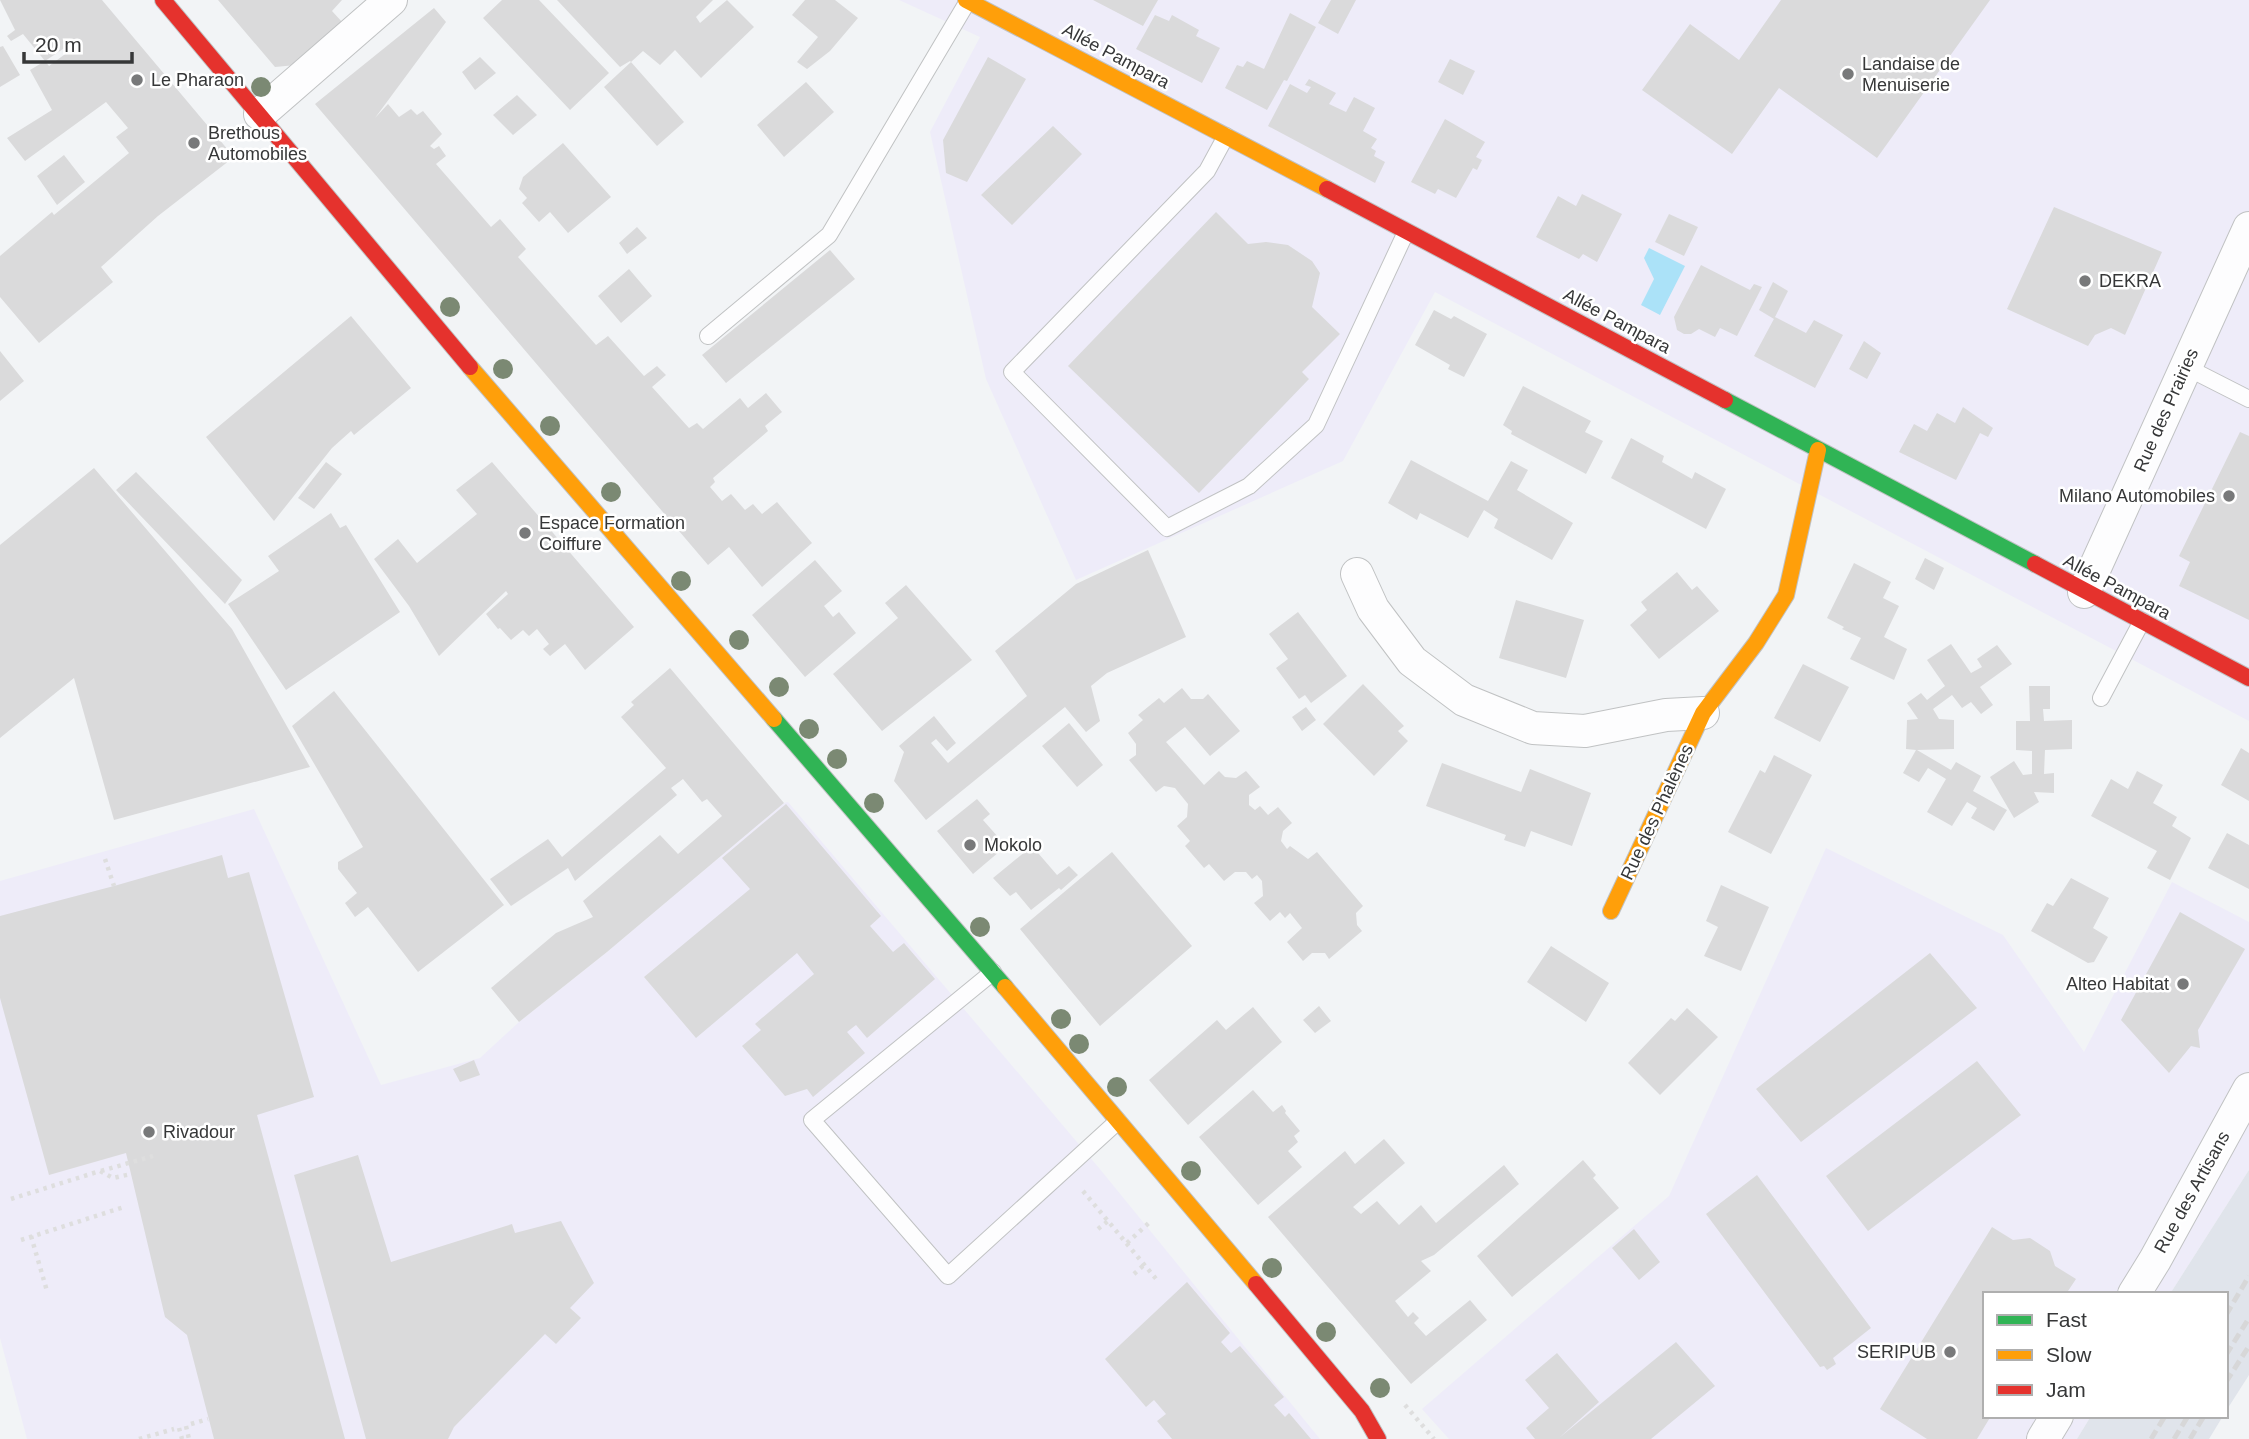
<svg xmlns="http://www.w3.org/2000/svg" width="2249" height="1439" font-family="Helvetica,sans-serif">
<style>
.commercial{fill:#eeecf9}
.built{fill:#e0e4eb}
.water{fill:#abe2f8}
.building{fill:#dadadb}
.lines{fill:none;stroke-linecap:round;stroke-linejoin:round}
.lane-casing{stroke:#c0c2c3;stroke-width:18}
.street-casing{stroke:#c0c2c3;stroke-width:34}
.fast-casing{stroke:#c0c2c3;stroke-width:18}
.slow-casing{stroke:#c0c2c3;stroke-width:18}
.jam-casing{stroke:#c0c2c3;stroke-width:18}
.path{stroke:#dedede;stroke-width:4.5;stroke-dasharray:3.5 5;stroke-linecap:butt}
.lane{stroke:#fdfdfe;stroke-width:16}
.street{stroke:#fdfdfe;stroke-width:32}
.fast{stroke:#30b455;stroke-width:16}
.slow{stroke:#ff9f0a;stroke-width:16}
.jam{stroke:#e5322d;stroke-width:16}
.rail{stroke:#d7d7d8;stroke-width:5;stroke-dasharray:10 5;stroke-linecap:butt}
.tree{fill:#7b8973}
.poi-dot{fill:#78797a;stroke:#fff;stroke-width:2.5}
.labels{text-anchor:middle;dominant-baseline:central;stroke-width:5;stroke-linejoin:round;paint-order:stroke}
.street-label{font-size:18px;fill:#363738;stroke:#fff}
.poi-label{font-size:18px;fill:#363738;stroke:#fff;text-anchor:start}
</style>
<rect width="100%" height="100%" fill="#f2f4f6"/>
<path class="commercial" d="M899 0H2249V721L1435 292 1343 461 1076 580 986 379 930 132 980 37Z
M788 802 1099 1168 1320 1439H27L0 1338V881L254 809 381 1085 480 1058 519 1022 607 952 784 803Z
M1826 848 2003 935 2084 1052 2172 882 2249 922V1170L2170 1294H1985V1416H2091L2077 1439H1449L1422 1409 1669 1196Z"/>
<path class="built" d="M2249 1170V1375L2226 1411V1294H2170Z
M2091 1416H2223L2209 1439H2077Z"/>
<path class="water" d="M1649 248 1685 266 1660 315 1641 305 1654 279 1644 258Z"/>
<path class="building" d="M0 0H102L234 157 158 216 101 267 113 282 39 343 0 297V256L52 212 54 215 129 153 116 137 128 128 106 102 25 161 7 138 52 110 30 70 45 61 49 66 72 49 69 45 45 61 23 34 11 41 7 36 15 30Z
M218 0H342L332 11 343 23 296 65 275 67Z
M502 0H539L609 73 570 110 483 18Z
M557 0H713L696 17 700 23 727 0 754 27 701 78 675 50 660 65 643 51 631 62 630 61 620 67Z
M805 0H835L858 18 830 51 807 69 797 62 818 37 792 15Z
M1093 0H1158L1143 26Z
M1331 0H1356L1338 34 1318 23Z
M1781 0H1990L1877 158 1779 88 1732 154 1642 90 1690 24 1739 60Z
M434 8 446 22 375 118 388 104 399 117 411 109 417 115 423 111 442 134 430 146 434 149 439 146 446 156 436 164 491 227 500 219 526 249 518 257 596 345 608 336 644 376 657 366 666 375 652 387 689 428 697 423 703 429 740 398 748 408 766 393 782 412 765 426 768 431 713 478 715 482 710 487 722 501 731 494 745 510 753 504 762 514 777 502 812 543 762 587 729 547 708 565 315 104Z
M1290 13 1316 27 1287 81 1284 80 1267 110 1225 88 1237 65 1243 67 1247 61 1264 69Z
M1155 15 1169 21 1172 15 1199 30 1196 36 1220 48 1202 83 1136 49Z
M3 46 20 75 0 87V47Z
M480 57 496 73 475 90 462 72Z
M988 57 1026 79 967 182 946 173 943 140Z
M1450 59 1475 71 1463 95 1438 82Z
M631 62 684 122 657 146 604 87Z
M1309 79 1336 93 1329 104 1346 112 1354 97 1375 108 1363 131 1377 139 1371 148 1376 151 1374 156 1385 162 1375 183 1268 126 1290 84 1307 93 1311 87 1305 85Z
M806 82 834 112 784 157 757 125Z
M517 95 537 115 513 135 493 115Z
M1445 119 1485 142 1476 157 1482 160 1477 170 1473 168 1456 198 1438 189 1435 194 1411 182Z
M1053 126 1082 154 1012 225 981 195Z
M563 143 611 197 568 233 550 212 539 222 522 203 527 198 519 189 523 177Z
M64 155 85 182 57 205 37 176Z
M1582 194 1622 214 1597 262 1583 254 1579 259 1536 237 1558 196 1576 206Z
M2054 207 2162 252 2125 335 2111 328 2095 335 2088 346 2007 309Z
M1216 212 1248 244 1266 242 1288 245 1312 261 1320 273 1312 307 1340 334 1302 372 1309 379 1199 493 1068 366Z
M1669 214 1698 227 1684 256 1655 242Z
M637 227 647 238 627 254 619 243Z
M830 250 855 279 726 383 702 355Z
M1701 265 1750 290 1754 284 1762 287 1737 336 1720 328 1715 337 1699 329 1691 334H1684L1677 330 1674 317Z
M629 269 652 296 621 323 598 296Z
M1773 282 1788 291 1774 319 1759 310Z
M1434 310 1451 319 1454 316 1487 334 1464 377 1448 369 1450 365 1415 345Z
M351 316 411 388 354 435 351 431 332 448 274 521 206 437Z
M1775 317 1806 333 1814 320 1843 335 1815 388 1754 356Z
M1864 341 1881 353 1867 379 1849 369Z
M0 351 24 381 0 401Z
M1523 386 1591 421 1585 432 1603 441 1586 474 1511 434 1512 431 1503 425Z
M1963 407 1993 428 1988 437 1980 433 1956 480 1899 452 1914 424 1927 431 1937 413 1955 423Z
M2240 432 2249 436V620L2179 586 2190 562 2179 556Z
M1631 438 1664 456 1662 462 1692 479 1695 472 1726 489 1706 529 1611 478Z
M1411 460 1488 501 1511 461 1528 470 1517 490 1573 523 1552 560 1494 528 1498 519 1484 510 1468 538 1420 513 1417 520 1388 503Z
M326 462 342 474 314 509 298 498Z
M492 462 634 627 585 670 565 644 550 656 543 649 549 644 537 629 529 636 523 630 511 640 500 628 498 629 486 614 508 594 506 591 439 656 409 606 374 559 398 539 417 563 477 514 456 490Z
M94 468 232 629 310 767 114 820 74 678 0 738V545Z
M136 472 242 580 225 604 116 490Z
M331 513 340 528 346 525 400 612 286 690 228 604 279 571 268 556Z
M1148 550 1186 637 1107 673 1091 686 1100 721 1086 732 1065 707 926 820 894 781 904 752 899 746 934 716 956 743 947 751 936 739 931 743 948 763 1027 696 995 651 1076 584Z
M1925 558 1944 568 1934 590 1915 579Z
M815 560 842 591 824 606 833 617 839 612 856 633 805 677 752 615Z
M1854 563 1891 582 1883 598 1899 606 1884 637 1907 649 1894 680 1850 659 1861 638 1842 629 1844 627 1827 618Z
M1677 572 1692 590 1697 586 1719 611 1659 659 1630 625 1647 610 1641 602Z
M906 585 972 660 882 731 833 674 898 618 885 603Z
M1516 600 1584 620 1566 678 1499 658Z
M1298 612 1347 676 1311 703 1305 695 1299 699 1276 668 1288 659 1269 634Z
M1951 644 1971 673 1982 667 1977 659 1997 645 2012 664 1980 687 1993 705 1981 714 1971 702 1962 708 1952 695 1933 709 1939 719 1954 720V749L1917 750 1951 770 1956 762 1981 776 1973 791 2007 810 1994 831 1971 818 1977 808 1967 802 1952 826 1927 812 1946 779 1928 768 1919 782 1903 773 1916 750 1906 749 1907 720 1918 719 1907 703 1921 693 1927 700 1945 686 1927 660Z
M1803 664 1849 687 1820 742 1774 718Z
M670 668 784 803 607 952 519 1022 491 988 556 933 593 917 583 901 660 835 678 854 722 816 707 799 702 802 683 779 671 788 677 795 575 881 568 868 511 906 490 879 548 839 562 857 666 768 621 717 634 705 631 702Z
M1363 684 1404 726 1398 731 1408 741 1374 776 1323 724Z
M2029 686H2050V709H2043L2044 721 2072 720V749L2045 750 2044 774 2054 773V793L2034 792 2039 802 2014 818 1990 777 2014 761 2023 775 2032 774V751L2016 750V721H2030Z
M1182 688 1191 699H1203L1208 694 1240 731 1210 756 1185 727 1166 742 1204 785 1219 771 1225 777 1236 778 1246 771 1260 787 1249 795V805L1255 810 1260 806 1268 815 1278 807 1292 823 1283 831 1281 841 1287 849 1290 846 1308 859 1317 852 1363 906 1356 913 1357 925 1362 931 1329 959 1325 953H1312L1303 961 1287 942 1302 928 1290 913 1285 918 1280 912 1270 921 1254 903 1263 896 1262 881 1257 875 1252 879 1246 872H1235L1224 881 1209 864 1204 868 1185 846 1190 841 1177 826 1187 817 1188 804 1175 788 1164 786 1156 792 1129 760 1136 755V744L1128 733 1143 720 1138 715 1159 698 1164 703Z
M334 691 504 905 418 972 368 907 355 917 345 903 357 893 338 869V862L363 847 292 726Z
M1306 707 1316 720 1302 731 1292 717Z
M1069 723 1103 765 1077 787 1042 746Z
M2241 748 2249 753V801L2221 785Z
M1774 755 1812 775 1771 854 1728 832 1760 770 1765 773Z
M1442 763 1521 792 1530 769 1591 793 1572 846 1531 831 1525 847 1504 840 1506 835 1426 806Z
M2137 771 2163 785 2153 803 2177 817 2172 826 2191 838 2170 880 2147 868 2157 851 2091 816 2111 779 2128 789Z
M977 799 990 814 983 820 1006 846 973 874 937 831Z
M786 804 881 916 870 926 893 952 904 943 935 979 867 1038 856 1025 847 1032 865 1053 813 1097 807 1089 785 1096 742 1046 761 1030 755 1024 814 974 797 953 696 1038 644 977 750 889 722 858Z
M2227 833 2249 845V889L2208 868Z
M1032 846 1057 875 1069 866 1078 875 1061 890 1059 888 1031 910 1016 892 1010 896 993 878Z
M1112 852 1192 946 1100 1026 1020 929Z
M222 855 228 878 249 872 314 1097 257 1115 345 1439H214L187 1335 165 1317 126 1153 49 1175 0 998V916L114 886Z
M2071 878 2109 898 2093 928 2108 937 2094 962 2088 963 2031 931 2047 903 2053 906Z
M1721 885 1769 907 1741 971 1704 956 1718 927 1706 921Z
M2180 912 2245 949 2198 1030 2200 1048 2191 1046 2169 1073 2121 1020Z
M1551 946 1609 983 1586 1022 1527 982Z
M1930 953 1977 1008 1801 1142 1756 1089Z
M1319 1006 1331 1021 1315 1033 1303 1020Z
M1253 1007 1282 1042 1188 1125 1149 1080 1217 1020 1226 1030Z
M1687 1008 1718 1037 1660 1095 1628 1063 1671 1018 1675 1021Z
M474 1060 480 1075 460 1082 453 1069Z
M1977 1061 2021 1115 1868 1231 1826 1176Z
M1253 1090 1273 1112 1282 1105 1286 1111 1285 1113 1300 1131 1294 1136 1298 1142 1288 1151 1302 1167 1258 1205 1199 1137Z
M1384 1139 1405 1163 1353 1207 1361 1214 1377 1201 1399 1225 1421 1205 1436 1223 1504 1165 1519 1184 1434 1255 1421 1261 1431 1271 1395 1301 1408 1317 1413 1312 1419 1318 1414 1323 1426 1336 1470 1300 1487 1320 1411 1384 1268 1217 1345 1151 1355 1164Z
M358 1155 391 1262 512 1224 515 1233 561 1221 594 1283 570 1308 581 1318 556 1344 545 1334 454 1427 448 1439H366L294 1175Z
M1583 1160 1596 1175 1593 1178 1619 1208 1512 1297 1477 1256Z
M1757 1175 1871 1328 1833 1358 1836 1364 1827 1370 1824 1366 1820 1367 1706 1214Z
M1992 1227 2013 1240 2030 1238 2050 1251 2055 1266 2076 1279 2066 1294H1985V1416H1991L1977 1439H1927L1880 1409Z
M1634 1229 1660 1262 1639 1280 1612 1248Z
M1187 1282 1230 1333 1221 1342 1231 1353 1240 1346 1284 1397 1274 1405 1285 1417 1289 1413 1311 1439H1172L1157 1421 1166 1414 1154 1400 1146 1407 1105 1359Z
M1676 1342 1715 1386 1651 1439H1535L1526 1428 1549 1408 1525 1380 1557 1353 1599 1402 1559 1438Z"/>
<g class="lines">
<defs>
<path id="lane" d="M1226 136 1207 171 1012 372 1167 528 1249 486 1316 425 1406 232
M708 336 829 235 968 1
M2186 367 2249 399
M2101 698 2142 621
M993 972 812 1120 948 1276 1118 1121"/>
<path id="street" d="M260 114 391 0
M1357 574 1373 609 1412 661 1464 700 1533 728 1585 731 1666 715 1703 713
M2084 592 2249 228
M2134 1294 2155 1260 2249 1089
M2043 1439 2057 1416"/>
<path id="fast" d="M1725 400 2035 564
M774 719 1005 987"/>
<path id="slow" d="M966 0 1327 189
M470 367 774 719
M1611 911 1703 713 1756 643 1786 595 1818 450
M1005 987 1256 1284"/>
<path id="jam" d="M163 0 470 367
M1327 189 1725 400
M2035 564 2249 678
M1256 1284 1362 1411 1378 1439"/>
</defs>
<use href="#lane" class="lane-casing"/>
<use href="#street" class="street-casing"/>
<use href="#fast" class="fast-casing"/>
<use href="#slow" class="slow-casing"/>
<use href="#jam" class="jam-casing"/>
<path class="path" d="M105 859 114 886
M101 1171 153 1156
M1083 1191 1157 1280
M11 1199 100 1171 113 1178 131 1174
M1098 1229 1108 1221
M31 1236 47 1291
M21 1240 124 1207
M1127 1243 1152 1220
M1134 1274 1145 1264
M1405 1405 1434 1439
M191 1424 208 1419
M186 1426 189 1439
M179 1428 182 1439
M139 1439 174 1429"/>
<use href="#lane" class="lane"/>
<use href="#street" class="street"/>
<use href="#fast" class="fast"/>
<use href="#slow" class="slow"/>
<use href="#jam" class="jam"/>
<path class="rail" d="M2226 1315 2249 1276
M2226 1355 2249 1318
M2226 1382 2249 1346
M2151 1439 2165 1416
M2174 1439 2188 1416
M2190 1439 2204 1416"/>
</g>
<g class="tree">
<circle cx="261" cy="87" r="10"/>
<circle cx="450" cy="307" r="10"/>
<circle cx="503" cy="369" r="10"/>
<circle cx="550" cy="426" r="10"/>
<circle cx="611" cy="492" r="10"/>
<circle cx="681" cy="581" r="10"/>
<circle cx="739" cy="640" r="10"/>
<circle cx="779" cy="687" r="10"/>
<circle cx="809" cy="729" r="10"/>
<circle cx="837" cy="759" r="10"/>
<circle cx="874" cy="803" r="10"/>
<circle cx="980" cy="927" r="10"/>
<circle cx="1061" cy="1019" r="10"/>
<circle cx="1079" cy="1044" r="10"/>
<circle cx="1117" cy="1087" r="10"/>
<circle cx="1191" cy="1171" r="10"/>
<circle cx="1272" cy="1268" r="10"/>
<circle cx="1326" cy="1332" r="10"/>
<circle cx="1380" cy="1388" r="10"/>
</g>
<g class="poi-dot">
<circle cx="1848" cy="74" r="7"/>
<circle cx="137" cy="80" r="7"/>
<circle cx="194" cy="143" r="7"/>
<circle cx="2085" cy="281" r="7"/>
<circle cx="2229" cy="496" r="7"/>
<circle cx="525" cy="533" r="7"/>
<circle cx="970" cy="845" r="7"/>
<circle cx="2183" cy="984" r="7"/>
<circle cx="149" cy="1132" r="7"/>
<circle cx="1950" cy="1352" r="7"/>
</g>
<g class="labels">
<g class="street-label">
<text transform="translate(1116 56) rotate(28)">Allée Pampara</text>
<text transform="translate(1617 321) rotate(28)">Allée Pampara</text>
<text transform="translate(2166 410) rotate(-66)">Rue des Prairies</text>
<text transform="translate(2117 587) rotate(28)">Allée Pampara</text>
<text transform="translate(1657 812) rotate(-65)">Rue des Phalènes</text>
<text transform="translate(2192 1192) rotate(-61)">Rue des Artisans</text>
</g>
<g class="poi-label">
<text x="1862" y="64">Landaise de<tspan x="1862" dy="21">Menuiserie</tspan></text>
<text x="151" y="80">Le Pharaon</text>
<text x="208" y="133">Brethous<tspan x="208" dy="21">Automobiles</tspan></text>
<text x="2099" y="281">DEKRA</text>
<text x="2215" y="496" text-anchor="end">Milano Automobiles</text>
<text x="539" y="523">Espace Formation<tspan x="539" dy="21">Coiffure</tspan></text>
<text x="984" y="845">Mokolo</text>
<text x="2169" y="984" text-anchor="end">Alteo Habitat</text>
<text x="163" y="1132">Rivadour</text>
<text x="1936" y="1352" text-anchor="end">SERIPUB</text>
</g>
</g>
<rect x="1983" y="1292" width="245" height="126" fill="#ffffff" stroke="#afafaf" stroke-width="2"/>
<rect x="1997" y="1315" width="35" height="10" fill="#30b455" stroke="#afafaf" stroke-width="2"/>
<text x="2046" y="1327" font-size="21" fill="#363738">Fast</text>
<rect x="1997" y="1350" width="35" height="10" fill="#ff9f0a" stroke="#afafaf" stroke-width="2"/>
<text x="2046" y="1362" font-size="21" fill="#363738">Slow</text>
<rect x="1997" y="1385" width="35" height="10" fill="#e5322d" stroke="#afafaf" stroke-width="2"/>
<text x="2046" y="1397" font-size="21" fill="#363738">Jam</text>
<path d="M24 52v10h108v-10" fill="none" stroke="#363738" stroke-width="3.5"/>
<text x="35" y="52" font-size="21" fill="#363738" stroke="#ffffff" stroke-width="5" paint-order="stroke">20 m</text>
</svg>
